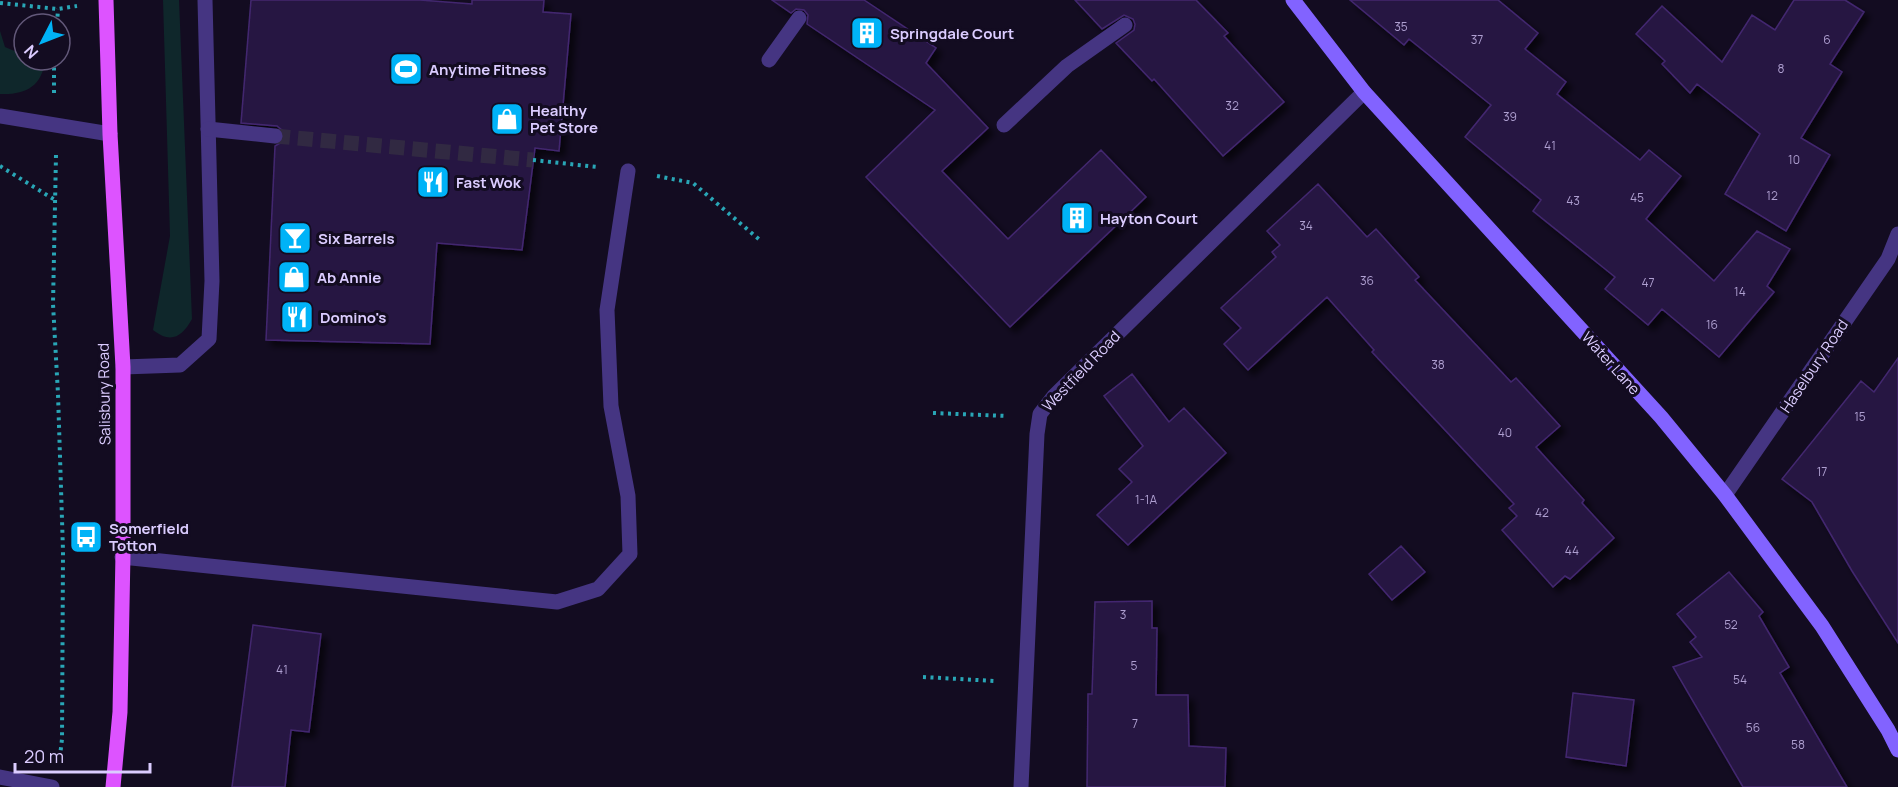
<svg xmlns="http://www.w3.org/2000/svg" width="1898" height="787" font-family="Manrope,sans-serif">
<style>
.green{fill:#0f272b}
.building{fill:#281743;stroke:#432870;stroke-width:1.5;filter:url(#shadow)}
.lines{fill:none;stroke-linecap:round;stroke-linejoin:round}
.street-tunnel{stroke:#312942;stroke-width:15;stroke-dasharray:15 8;stroke-linecap:butt}
.path{stroke:#29a6b6;stroke-width:4;stroke-dasharray:3 4.5;stroke-linecap:butt}
.lane{stroke:#453582;stroke-width:15}
.street{stroke:#453582;stroke-width:15}
.secondary{stroke:#8263ff;stroke-width:15}
.primary{stroke:#dd53ff;stroke-width:15}
.labels{text-anchor:middle;dominant-baseline:central;stroke-width:6;stroke-linejoin:round;paint-order:stroke}
.number-label{font-size:12px;fill:#ae9fd0}
.poi-label{font-size:15px;font-weight:bold;fill:#dbccff;stroke:#130c21;text-anchor:start}
.street-label{font-size:15px;fill:#dbccff;stroke:#130c21}
</style>
<defs>
<filter id="shadow"><feDropShadow dx="5.5" dy="5.5" stdDeviation="3" flood-color="#0009"/></filter>
</defs>
<rect width="100%" height="100%" fill="#130c21"/>
<path class="green" d="M163 0H179L192 319C182 337 171 344 153 330L170 236Z
M0 31 5 47 24 55V60H45C42 87 25 95 0 94Z"/>
<path class="building" d="M251 0H420L472 4V0H544L543 12 571 14 559 151 535 148 522 250 437 243 430 344 266 340 275 146 282 142 285 136 284 132 277 126 241 123Z
M772 0H864L936 48 926 63 988 128 942 171 1008 239 1101 150 1146 197 1010 327 866 177 935 110 807 24 808 15 804 10 796 9 791 13Z
M1075 0H1196L1228 33 1224 36 1284 102 1223 156 1154 79 1152 81 1116 43 1134 30 1135 24 1133 19 1124 15 1102 29Z
M1350 0H1498L1538 33 1525 49 1566 82 1557 94 1640 160 1649 150 1681 176 1646 219 1714 281 1757 231 1790 249 1767 286 1774 292 1719 357 1662 309 1648 325 1605 289 1615 277 1533 211 1541 200 1465 137 1491 105 1409 39 1404 45Z
M1794 0H1845L1864 12 1830 64 1842 72 1801 138 1830 155 1786 231 1725 194 1760 134 1697 84 1690 93 1662 64 1665 61 1636 34 1662 6 1722 62 1752 15 1775 30Z
M1318 184 1367 237 1376 229 1419 277 1415 280 1511 382 1516 378 1560 426 1536 447 1584 500 1582 503 1614 538 1570 579 1565 576 1553 587 1502 530 1517 516 1509 508 1514 504 1372 352 1374 350 1327 297 1248 370 1224 344 1241 328 1221 308 1276 257 1272 252 1280 245 1267 231Z
M1898 358V643L1852 571 1812 502 1782 479 1861 381 1874 392Z
M1132 374 1169 422 1184 408 1226 453 1128 545 1097 515 1132 482 1119 469 1143 446 1104 396Z
M1401 546 1425 572 1392 600 1369 574Z
M1729 572 1763 612 1759 616 1789 667 1780 673 1847 787H1743L1673 667 1702 657 1690 642 1696 637 1677 614Z
M1152 601V628H1157L1156 695H1188L1189 746 1226 748 1225 787H1087L1088 694H1092L1095 602Z
M253 625 321 634 309 732 291 730 285 787H232Z
M1573 693 1634 700 1626 766 1566 757Z"/>
<g class="lines">
<path class="street-tunnel" d="M275 136 533 160"/>
<path class="path" d="M0 3 58 9 77 6
M57 24 58 9
M54 60V94
M56 155 53 304 58 394 63 551 62 739 60 756
M533 160 597 167
M0 166 55 200
M657 176 693 183 761 241
M933 413 1007 416
M923 677 995 681"/>
<path class="lane" d="M769 60 799 18
M0 116 110 134
M1004 125 1067 66 1125 25
M123 367 180 365 209 339 212 281 205 0
M122 557 557 602 598 589 630 554 628 496 611 406 607 310 628 171"/>
<path class="street" d="M208 129 275 136
M1725 495 1888 259 1898 234
M0 777 52 787
M1021 787 1037 434 1040 414 1054 396 1364 92"/>
<path class="secondary" d="M1293 0 1364 92 1661 417 1725 495 1822 626 1888 730 1898 750"/>
<path class="primary" d="M106 0 110 134 123 367V553L120 712 113 787"/>
</g>
<defs>
<symbol id="building-square" viewBox="-11 -11 22 22"><rect x="-9" y="-9" width="18" height="18" rx="4" fill="#00b3f7" stroke="#130c21"/><path d="M-4-6H4V6H1V3H-1V6H-4ZM-2.5-4.3h1.7v1.8h-1.7ZM.8-4.3h1.7v1.8H.8ZM-2.5-1h1.7V.8h-1.7ZM.8-1h1.7V.8H.8Z" fill="#fff"/></symbol>
<symbol id="stadium-square" viewBox="-11 -11 22 22"><rect x="-9" y="-9" width="18" height="18" rx="4" fill="#00b3f7" stroke="#130c21"/><path d="M0-5a6.5 5 0 1 0 0 10a6.5 5 0 1 0 0-10ZM-3.5-1.8h7v3.6h-7Z" fill="#fff"/></symbol>
<symbol id="shop-square" viewBox="-11 -11 22 22"><rect x="-9" y="-9" width="18" height="18" rx="4" fill="#00b3f7" stroke="#130c21"/><path d="M-5-2.5h2.3a2.7 3.5 0 0 1 5.4 0H5L5.5 6h-11ZM-1.5-2.5h3a1.5 2.3 0 0 0-3 0Z" fill="#fff"/></symbol>
<symbol id="restaurant-square" viewBox="-11 -11 22 22"><rect x="-9" y="-9" width="18" height="18" rx="4" fill="#00b3f7" stroke="#130c21"/><path d="M-5-6h1v4h1v-4h1v4h1v-4h1v5L-1.5 .5V6h-2V.5L-5-1ZM5-6V6H3V1.5H1.5Q1.5-4 5-6Z" fill="#fff"/></symbol>
<symbol id="bar-square" viewBox="-11 -11 22 22"><rect x="-9" y="-9" width="18" height="18" rx="4" fill="#00b3f7" stroke="#130c21"/><path d="M-6-5H6L.8 .8V4.5H3.5V6h-7V4.5H-.8V.8Z" fill="#fff"/></symbol>
<symbol id="bus-square" viewBox="-11 -11 22 22"><rect x="-9" y="-9" width="18" height="18" rx="4" fill="#00b3f7" stroke="#130c21"/><path d="M-5-6H5V4H4V6H2V4H-2V6H-4V4H-5ZM-3.5-4V0h7V-4ZM-3.5 1.2v1.5H-2V1.2ZM2 1.2v1.5H3.5V1.2Z" fill="#fff"/></symbol>
</defs>
<g fill-rule="evenodd">
<use href="#building-square" x="848" y="14" width="38" height="38"/>
<use href="#stadium-square" x="387" y="50" width="38" height="38"/>
<use href="#shop-square" x="488" y="100" width="38" height="38"/>
<use href="#restaurant-square" x="414" y="163" width="38" height="38"/>
<use href="#building-square" x="1058" y="199" width="38" height="38"/>
<use href="#bar-square" x="276" y="219" width="38" height="38"/>
<use href="#shop-square" x="275" y="258" width="38" height="38"/>
<use href="#restaurant-square" x="278" y="298" width="38" height="38"/>
<use href="#bus-square" x="67" y="518" width="38" height="38"/>
</g>
<g class="labels">
<g class="number-label">
<text x="1401" y="26">35</text>
<text x="1477" y="39">37</text>
<text x="1827" y="39">6</text>
<text x="1781" y="68">8</text>
<text x="1232" y="105">32</text>
<text x="1510" y="116">39</text>
<text x="1550" y="145">41</text>
<text x="1794" y="159">10</text>
<text x="1772" y="195">12</text>
<text x="1637" y="197">45</text>
<text x="1573" y="200">43</text>
<text x="1306" y="225">34</text>
<text x="1367" y="280">36</text>
<text x="1648" y="282">47</text>
<text x="1740" y="291">14</text>
<text x="1712" y="324">16</text>
<text x="1438" y="364">38</text>
<text x="1860" y="416">15</text>
<text x="1505" y="432">40</text>
<text x="1822" y="471">17</text>
<text x="1146" y="499">1-1A</text>
<text x="1542" y="512">42</text>
<text x="1572" y="550">44</text>
<text x="1123" y="614">3</text>
<text x="1731" y="624">52</text>
<text x="1134" y="665">5</text>
<text x="282" y="669">41</text>
<text x="1740" y="679">54</text>
<text x="1135" y="723">7</text>
<text x="1753" y="727">56</text>
<text x="1798" y="744">58</text>
</g>
<g class="poi-label">
<text x="890" y="33">Springdale Court</text>
<text x="429" y="69">Anytime Fitness</text>
<text x="530" y="110">Healthy<tspan x="530" dy="17">Pet Store</tspan></text>
<text x="456" y="182">Fast Wok</text>
<text x="1100" y="218">Hayton Court</text>
<text x="318" y="238">Six Barrels</text>
<text x="317" y="277">Ab Annie</text>
<text x="320" y="317">Domino's</text>
<text x="109" y="528">Somerfield<tspan x="109" dy="17">Totton</tspan></text>
</g>
<g class="street-label">
<text transform="translate(1611 363) rotate(48)">Water Lane</text>
<text transform="translate(1814 366) rotate(-56)">Haselbury Road</text>
<text transform="translate(1081 371) rotate(-46)">Westfield Road</text>
<text transform="translate(104 394) rotate(-91)">Salisbury Road</text>
</g>
</g>
<g transform="translate(42 42) rotate(228)"><circle r="28" fill="#130c21" stroke="#63597a" stroke-width="1.5"/>
<path d="M0-4.5L10 22L0 15L-10 22Z" fill="#00b3f7"/>
<text y="-9" font-size="16" font-weight="bold" text-anchor="middle" fill="#dbccff">N</text>
</g>
<path d="M15 763v9h135v-9" fill="none" stroke="#dbccff" stroke-width="3"/>
<text x="24" y="763" font-size="18" fill="#dbccff" stroke="#130c21" stroke-width="4.5" paint-order="stroke">20 m</text>
</svg>
